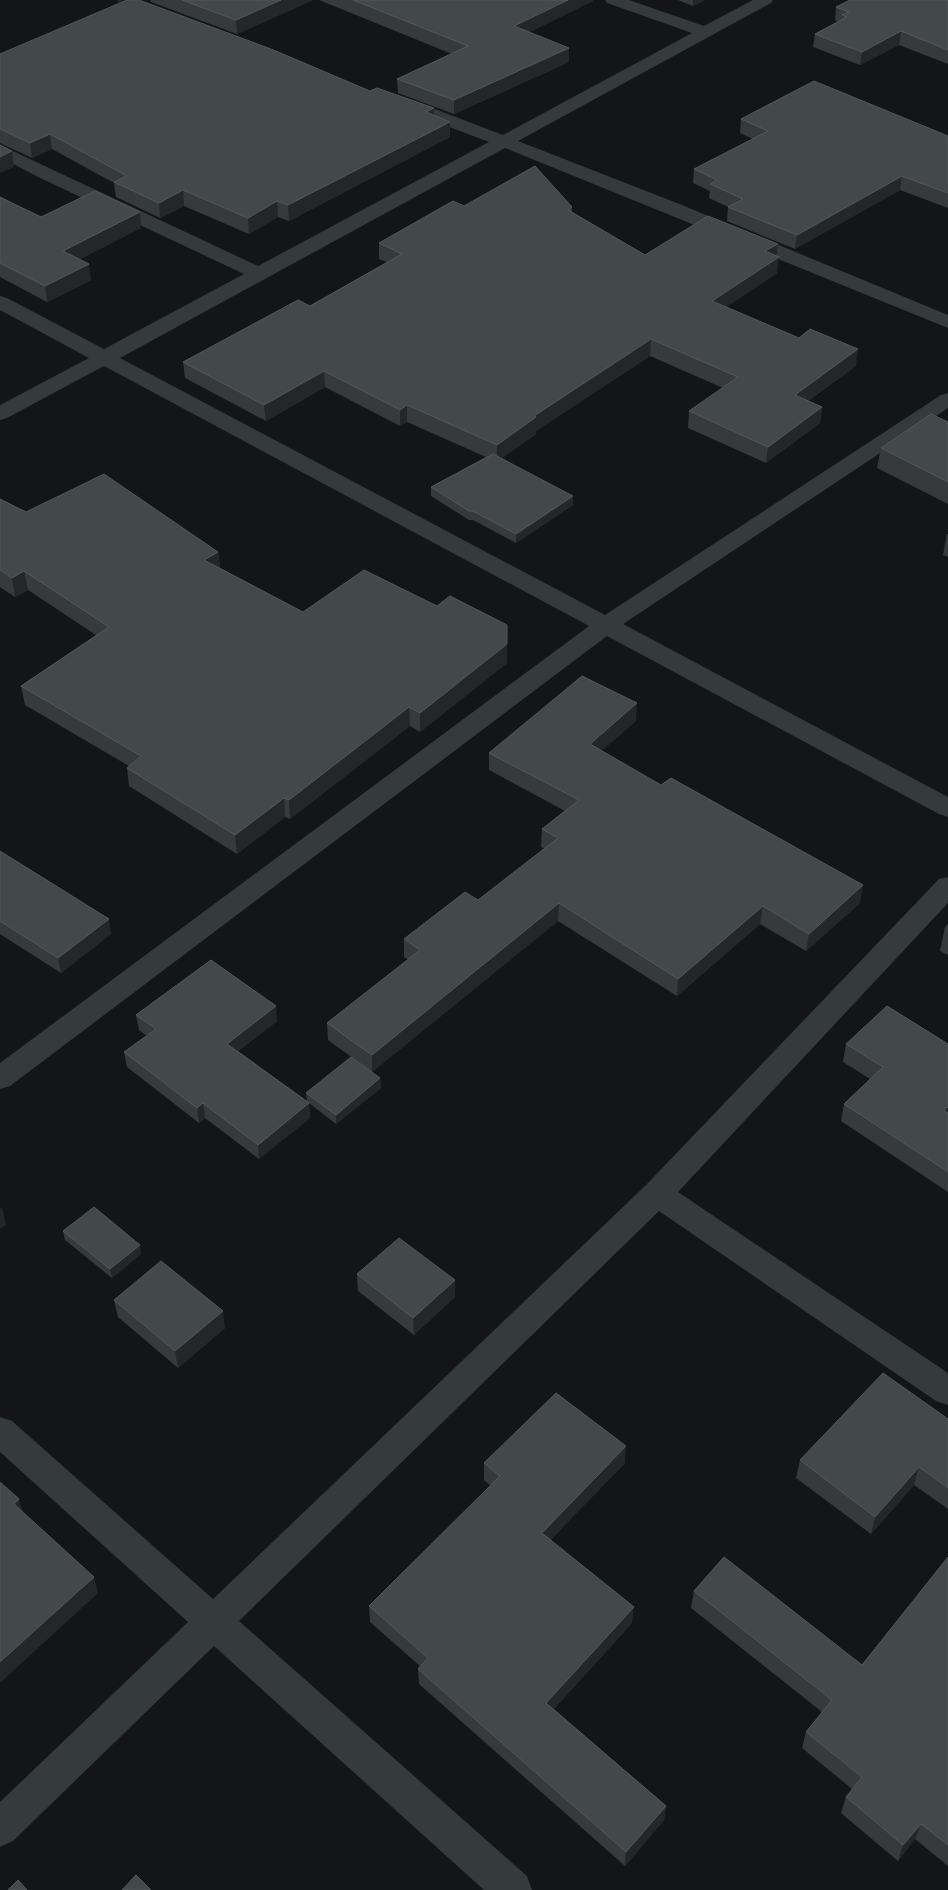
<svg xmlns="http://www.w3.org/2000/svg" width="948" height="1890" font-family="'Archivo Narrow',sans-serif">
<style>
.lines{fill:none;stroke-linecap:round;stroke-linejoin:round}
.minor{fill:#353a3b;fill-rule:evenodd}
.wall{fill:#373a3b}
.shaded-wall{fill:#242627}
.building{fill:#434848;stroke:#53595a}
</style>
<rect width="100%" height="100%" fill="#141516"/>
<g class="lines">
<path class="minor" d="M605 0H629L704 26 753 0H773L771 3 518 141 682 205 948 315V328L505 148 120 358 605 615 941 395 948 393V408L623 624 948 797V817L939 814 607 636 10 1086 0 1089V1063L589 626 104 366 7 418 0 420V405L89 358 0 310V296L7 298 104 349 244 274 38 177 0 157V145L258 266 489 142 394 106 391 102 394 98 400 97 406 98 503 135 692 33 607 3Z
M948 877V903L678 1192 948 1373V1405L936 1401 659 1211 239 1621 527 1876 532 1890H484L214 1646 13 1841 0 1847V1802L188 1622 0 1452V1417L12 1421 213 1599 646 1185 939 879Z"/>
</g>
<path class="wall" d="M150 0H313L237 34 151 2Z
M319 0H593V1L529 32 569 62 454 114 398 93 397 79 452 54Z
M678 0H705L693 6Z
M848 0H948V64L899 45 860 65 813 47 815 34 839 22 835 20 836 7 848 1Z
M0 54 370 91 434 115 450 122V137L289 221 278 217 249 234 184 206 160 218 116 197 114 183 52 149 32 158 0 143Z
M741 119 948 136V208L900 190 795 249 727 221 728 207 709 198 710 191 693 183 694 169 753 139 740 133Z
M0 197 41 217 141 228 80 259 91 280 47 302 0 277Z
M464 206 572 207V212L645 255 778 244 777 256V273L726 307 856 366 808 401 822 407 820 423 766 463 688 428 689 411 723 388 650 356 536 431V434L502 458 573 505 516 543 473 520H469L431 496V487L486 457 407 422 400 426 325 387 266 421 185 378 183 362 310 306 387 262 379 259V243Z
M948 422V504L877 468 881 448Z
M0 499 26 512 218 552 220 568 303 612 507 663 420 732 410 726 290 819 285 817 237 854 129 786 127 768 129 766 25 705 21 686 96 635 28 590 15 597 0 587Z
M947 534H948V557L943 555Z
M636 721 601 751 860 903 806 951 760 924 677 996 558 921 372 1072 328 1040 327 1023 409 960 404 957V939L478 900 545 849 541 847 542 829 565 811 489 770V753Z
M0 851 111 934 61 973 0 934Z
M948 924V955L940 951 945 927Z
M136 1015 277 1021 238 1051 307 1101 306 1093 380 1078 381 1088 336 1124 309 1103 310 1118 259 1159 205 1118 199 1123 127 1067 124 1052 147 1036 139 1030Z
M846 1044H948V1192L841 1121 844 1104 870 1079 843 1062Z
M63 1231 141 1254 112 1278 65 1240Z
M357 1274 455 1280V1297L414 1335 358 1291Z
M114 1300 225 1328 178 1368 118 1317Z
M948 1419V1509L914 1485 871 1534 796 1478 800 1460Z
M484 1463H625L550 1540 632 1623 554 1709 666 1806 664 1820 625 1866 419 1684 418 1669 420 1666 370 1622 369 1606 491 1486 484 1480Z
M948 1557V1866L915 1839 898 1861 841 1813 846 1797 852 1789 802 1748 806 1732 822 1712 691 1608 694 1591 862 1665Z"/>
<path class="shaded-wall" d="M117 0H124L118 3Z
M281 0H313L237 34 236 20Z
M568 0H593V1L514 40V26Z
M693 0H705L693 6Z
M901 31 899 45 860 65 862 52Z
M569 48V62L454 114V100Z
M434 108V123L426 112Z
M450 122V137L289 221 288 205Z
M50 134 52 149 32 158 30 143Z
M12 151 14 167 0 173V157Z
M902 176 900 190 795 249 797 235Z
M183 190 184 206 160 218 159 203Z
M277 201 278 217 249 234 248 218Z
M140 212 141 228 65 267 63 251Z
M778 244 776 259 779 257 777 273 711 317 712 301 765 251Z
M89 264 91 280 47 302 45 286Z
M651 339 650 356 536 431V434L497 462V445L534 416Z
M858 349 856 366 793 411 795 395Z
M324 371 325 387 266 421 264 405Z
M407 405V422L400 426V410Z
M822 407 820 423 766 463 768 447Z
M573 496V505L516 543V534Z
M218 552 220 571 204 560Z
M24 571 28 590 15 597 12 578Z
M507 644V663L420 732V713Z
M637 703 636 721 589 762 590 744Z
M409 707 410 726 290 819 289 800Z
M284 798 285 817 237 854 235 835Z
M863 885 860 903 806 951 809 934Z
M559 903 558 921 372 1072V1055Z
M763 906 760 924 677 996 678 979Z
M109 919 111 934 61 973 58 958Z
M276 1006 277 1021 228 1058 227 1044Z
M380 1078 381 1088 336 1124V1115Z
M203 1103 205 1118 199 1123 197 1108Z
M309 1103 310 1118 259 1159 258 1145Z
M948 1107V1120L944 1110Z
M2 1207 6 1225 0 1229V1209Z
M140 1245 141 1254 112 1278 110 1269Z
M455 1280V1297L414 1335 413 1318Z
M223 1311 225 1328 178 1368 175 1351Z
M626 1446 625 1463 541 1550 542 1533Z
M919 1467 914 1485 871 1534 875 1517Z
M19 1499 24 1516 14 1504Z
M94 1577 98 1593 0 1683V1662Z
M634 1607 632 1623 546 1718V1703Z
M666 1806 664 1820 625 1866 626 1852Z
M921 1824 915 1839 898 1861 903 1845Z"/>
<path class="building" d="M127 0H139L271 49 370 91 377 88 434 108 426 112 450 122 288 205 277 201 248 218 183 190 159 203 114 182 127 176 50 134 30 143 0 129V54Z
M182 0H281L236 20Z
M353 0H568L514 26 569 48 454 100 397 79 468 46Z
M850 0H948V50L901 31 862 52 815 34 847 17 842 15 849 12 836 7Z
M814 81 948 136V193L902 176 797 235 728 207 743 199 710 184 717 180 694 169 768 131 741 119Z
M0 145 12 151 0 157Z
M535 166 572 207 568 210 645 255 708 216 778 244 765 251 779 257 712 301 799 338 810 329 858 349 795 395 822 407 768 447 689 411 738 377 651 339 534 416 536 417 497 445 407 405 400 410 324 371 264 405 183 362 298 300 310 306 402 254 379 243 453 201 464 206Z
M95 191 140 212 63 251 89 264 45 286 0 263V197L41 217Z
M931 414 948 422V482L881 448Z
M493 454 573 496 516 534 473 511H469L431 487Z
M104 474 218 552 204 560 303 612 364 570 437 606 450 596 507 625V644L420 713 409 707 289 800 284 798 235 835 127 768 141 756 21 686 109 627 24 571 12 578 0 570V499L26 512Z
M582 676 637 703 590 744 661 785 671 778 863 885 809 934 763 906 678 979 559 903 372 1055 327 1023 420 950 404 939 465 892 478 900 558 838 542 829 579 800 489 753Z
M0 851 109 919 58 958 0 921Z
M211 960 276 1006 227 1044 309 1103 258 1145 203 1103 197 1108 124 1052 156 1029 136 1015Z
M887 1006 948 1044V1107L944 1110 948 1113V1172L844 1104 883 1067 846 1044Z
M351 1057 380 1078 336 1115 306 1093Z
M94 1207 140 1245 110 1269 63 1231Z
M399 1238 455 1280 413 1318 357 1274Z
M161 1261 223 1311 175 1351 114 1300Z
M883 1373 948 1419V1488L919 1467 875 1517 800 1460Z
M556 1393 626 1446 542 1533 634 1607 546 1703 666 1806 626 1852 418 1669 428 1658 369 1606 500 1476 484 1463Z
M0 1482 19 1499 14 1504 94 1577 0 1662Z
M724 1557 862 1665 948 1557V1845L921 1824 903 1845 846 1797 862 1777 806 1732 832 1700 694 1591Z
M136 1875 151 1890H122Z
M18 1880 27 1890H8Z"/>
</svg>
